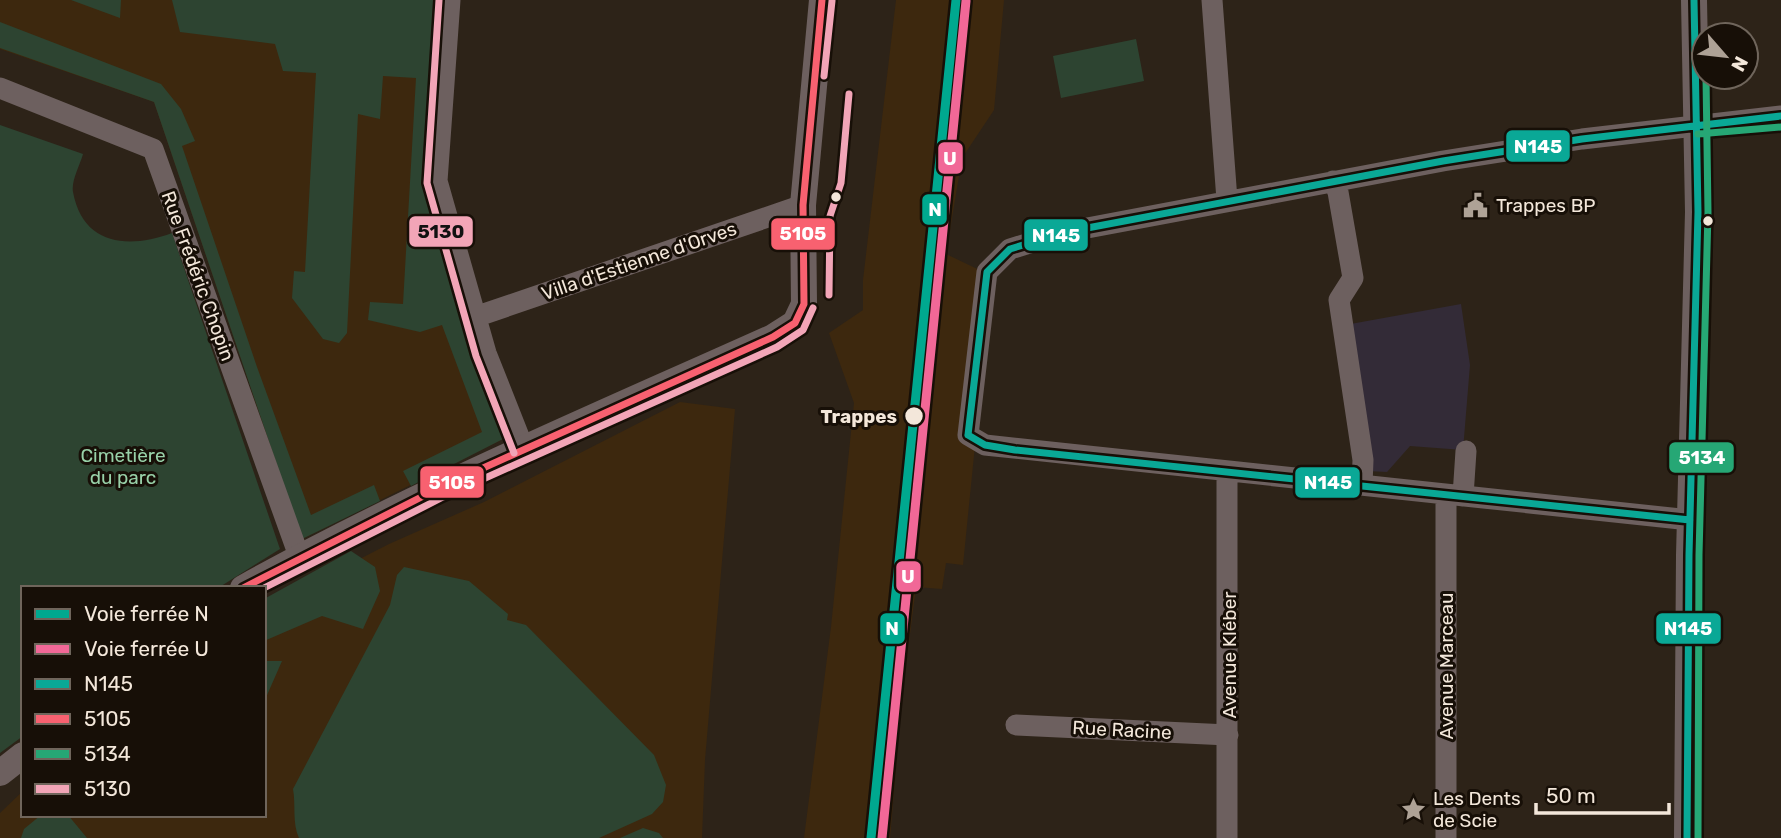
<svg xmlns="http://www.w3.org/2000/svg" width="1781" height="838" font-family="Rubik,sans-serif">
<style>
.built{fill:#3d280e}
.education{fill:#332b37}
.green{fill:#2d4431}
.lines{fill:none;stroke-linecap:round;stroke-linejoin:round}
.minor{stroke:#6d605f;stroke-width:21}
.tertiary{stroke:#6d605f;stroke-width:26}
.bus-1-casing{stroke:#170f07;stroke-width:12}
.bus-2-casing{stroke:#170f07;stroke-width:12}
.bus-3-casing{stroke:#170f07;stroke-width:12}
.bus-4-casing{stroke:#170f07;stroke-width:12}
.bus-1{stroke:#0aa896;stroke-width:7}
.bus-2{stroke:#f86170;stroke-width:7}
.bus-3{stroke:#26a775;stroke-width:7}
.bus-4{stroke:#f2a5b7;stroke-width:7}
.rail-1-casing{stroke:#170f07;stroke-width:14}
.rail-2-casing{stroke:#170f07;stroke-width:14}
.rail-1{stroke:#00a88f;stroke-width:9}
.rail-2{stroke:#f16897;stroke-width:9}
.bus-dot{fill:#f3e7da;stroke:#170f07;stroke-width:2.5}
.labels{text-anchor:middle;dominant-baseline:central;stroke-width:6;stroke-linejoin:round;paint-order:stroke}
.poi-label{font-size:19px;fill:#f3e7da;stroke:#170f07;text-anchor:start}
.street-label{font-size:19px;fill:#f3e7da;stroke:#170f07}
.stop-label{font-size:19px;font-weight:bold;fill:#f3e7da;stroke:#170f07;text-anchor:end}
.park-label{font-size:19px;fill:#98d1a8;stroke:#170f07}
.line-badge{stroke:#170f07;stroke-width:2.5}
.badge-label{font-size:19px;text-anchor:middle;font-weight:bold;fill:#fff}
.pale-badge-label{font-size:19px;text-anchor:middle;font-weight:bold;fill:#111}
</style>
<rect width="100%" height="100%" fill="#2d2318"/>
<path class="built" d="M0 0H438L426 191 503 439 302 539 154 102 0 49Z
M896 0H1004L994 110 962 158 946 254 992 276 963 565 946 563 942 589 916 587 903 689 890 838H804L831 627 854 403 829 333 863 310V280Z
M680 402 735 409 705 760 702 838H0V813L23 791V815H264V608L389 544 484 502Z"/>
<path class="education" d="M1461 304 1470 365 1463 450 1410 446 1387 472 1367 471 1345 325Z"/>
<path class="green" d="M71 0H121L120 18Z
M172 0H438L426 191 503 439 411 486 403 471 482 432 442 325 420 332 368 320 370 302 403 304 416 78 383 76 380 119 358 114 347 333 339 343 323 339 292 298 294 271 305 272 316 73 283 71 275 44 180 32Z
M0 22 161 84 181 109 195 141 182 146 257 367 311 515 374 485 380 501 302 539 154 102 0 48Z
M1136 39 1144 81 1061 98 1053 56Z
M0 125 83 154C80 165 71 181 73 192 83 246 129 249 172 233L280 549 218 588H23V736L0 753Z
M351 551 375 567 380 591 363 629 322 616 264 641V599Z
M404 567 469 581 508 614 507 620 526 625 654 755 666 785 663 802 652 814 599 838H299C292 823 296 805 293 789L390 605 397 575Z
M264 661H282L264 702Z
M41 815H68L87 838H21L24 829Z
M643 828 659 833 663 838H620Z"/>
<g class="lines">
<path class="minor" d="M450 0 437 181 486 353 524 449
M1212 0 1227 200
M0 88 153 149 299 556
M1333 181 1338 192 1353 278 1339 300 1363 460 1362 485
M475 317 803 205
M1463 496 1466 451
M1690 520 985 445 968 435 987 272 1010 249 1066 232 1443 161 1582 139 1781 116
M1016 725 1228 735
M1227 838V471
M1446 838V494"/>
<path class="tertiary" d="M243 588C414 493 595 417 773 337L795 323 804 304 803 205 822 0
M0 773 23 755
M1687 838 1689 555 1698 212 1694 0"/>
<defs>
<path id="bus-1" d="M968 435 987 272 1010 249 1066 232 1443 161 1582 139 1781 116
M968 435 985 445 1015 450 1690 520
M1687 838 1689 555 1698 212 1694 0"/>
<path id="bus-2" d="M243 588 439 488 773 337 795 323 804 304 803 205 822 0"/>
<path id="bus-3" d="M1698 134 1781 127
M1698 838 1699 555 1708 212 1706 77"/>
<path id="bus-4" d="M439 0 427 183 476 356 514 453
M824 76 832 1
M829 295 830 216 841 183 849 94
M264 588 443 497 777 347 803 330 813 308"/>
</defs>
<use href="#bus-1" class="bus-1-casing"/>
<use href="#bus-2" class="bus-2-casing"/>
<use href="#bus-3" class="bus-3-casing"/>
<use href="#bus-4" class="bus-4-casing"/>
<use href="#bus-1" class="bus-1"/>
<use href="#bus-2" class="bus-2"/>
<use href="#bus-3" class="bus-3"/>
<use href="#bus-4" class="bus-4"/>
<defs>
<path id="rail-1" d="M871 838 956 0"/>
<path id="rail-2" d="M882 838 966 1"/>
</defs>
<use href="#rail-1" class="rail-1-casing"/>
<use href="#rail-2" class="rail-2-casing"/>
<use href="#rail-1" class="rail-1"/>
<use href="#rail-2" class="rail-2"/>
</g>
<defs>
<symbol id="civic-bare" viewBox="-9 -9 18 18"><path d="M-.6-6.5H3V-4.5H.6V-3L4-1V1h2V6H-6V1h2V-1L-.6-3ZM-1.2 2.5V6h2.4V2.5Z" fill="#aea296" stroke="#170f07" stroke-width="2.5" paint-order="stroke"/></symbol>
<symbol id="sight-bare" viewBox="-9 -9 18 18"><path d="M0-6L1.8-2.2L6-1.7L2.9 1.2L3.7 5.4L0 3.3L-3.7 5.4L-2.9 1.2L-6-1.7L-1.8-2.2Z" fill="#aea296" stroke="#170f07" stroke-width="2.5" paint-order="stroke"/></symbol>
</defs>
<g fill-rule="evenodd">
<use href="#civic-bare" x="1458" y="188" width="35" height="35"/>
<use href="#sight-bare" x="1396" y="792" width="35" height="35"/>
</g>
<g class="bus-dot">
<circle cx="836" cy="197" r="6"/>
<circle cx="1708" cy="221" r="6"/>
<circle cx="914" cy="416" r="10"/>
</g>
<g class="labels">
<g class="poi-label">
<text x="1496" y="205">Trappes BP</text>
<text x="1433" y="798">Les Dents<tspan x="1433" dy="22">de Scie</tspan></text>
</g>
<g class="street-label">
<text transform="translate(639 261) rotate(-19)">Villa d'Estienne d'Orves</text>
<text transform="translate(198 276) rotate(70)">Rue Frédéric Chopin</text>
<text transform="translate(1229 655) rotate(-90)">Avenue Kléber</text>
<text transform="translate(1446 666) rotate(-90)">Avenue Marceau</text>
<text transform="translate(1122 730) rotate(3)">Rue Racine</text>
</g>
<g class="stop-label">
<text x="897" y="416">Trappes</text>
</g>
<g class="park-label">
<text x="123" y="455">Cimetière<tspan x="123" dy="22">du parc</tspan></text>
</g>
</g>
<g class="line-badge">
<rect x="1505" y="129" width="66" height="34" rx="7" fill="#0aa896"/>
<rect x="937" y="141" width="27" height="34" rx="7" fill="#f16897"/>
<rect x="921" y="193" width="27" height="33" rx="7" fill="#00a88f"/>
<rect x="408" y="215" width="66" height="33" rx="7" fill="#f2a5b7"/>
<rect x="770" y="217" width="66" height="34" rx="7" fill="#f86170"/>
<rect x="1023" y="218" width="66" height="34" rx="7" fill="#0aa896"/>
<rect x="1668" y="441" width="67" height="33" rx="7" fill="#26a775"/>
<rect x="419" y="465" width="66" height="34" rx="7" fill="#f86170"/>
<rect x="1294" y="466" width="67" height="33" rx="7" fill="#0aa896"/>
<rect x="895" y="560" width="27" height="33" rx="7" fill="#f16897"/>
<rect x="1655" y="612" width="67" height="33" rx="7" fill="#0aa896"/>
<rect x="879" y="612" width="27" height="33" rx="7" fill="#00a88f"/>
</g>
<g class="badge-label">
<text x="1538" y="153">N145</text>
<text x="950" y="165">U</text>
<text x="935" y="216">N</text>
<text x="803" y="240">5105</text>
<text x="1056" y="242">N145</text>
<text x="1702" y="464">5134</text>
<text x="452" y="489">5105</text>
<text x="1328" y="489">N145</text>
<text x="908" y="583">U</text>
<text x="1688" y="635">N145</text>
<text x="892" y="635">N</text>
</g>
<g class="pale-badge-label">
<text x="441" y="238">5130</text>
</g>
<rect x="21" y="586" width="245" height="231" fill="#170f07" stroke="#6f655b" stroke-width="2"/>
<rect x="35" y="609" width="35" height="10" fill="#00a88f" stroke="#6f655b" stroke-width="2"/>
<text x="84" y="621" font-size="21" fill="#f3e7da">Voie ferrée N</text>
<rect x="35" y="644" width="35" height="10" fill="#f16897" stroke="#6f655b" stroke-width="2"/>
<text x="84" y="656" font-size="21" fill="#f3e7da">Voie ferrée U</text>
<rect x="35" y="679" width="35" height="10" fill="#0aa896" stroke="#6f655b" stroke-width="2"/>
<text x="84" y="691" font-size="21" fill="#f3e7da">N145</text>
<rect x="35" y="714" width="35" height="10" fill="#f86170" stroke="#6f655b" stroke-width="2"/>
<text x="84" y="726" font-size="21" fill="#f3e7da">5105</text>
<rect x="35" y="749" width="35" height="10" fill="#26a775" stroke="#6f655b" stroke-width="2"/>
<text x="84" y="761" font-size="21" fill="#f3e7da">5134</text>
<rect x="35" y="784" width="35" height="10" fill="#f2a5b7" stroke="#6f655b" stroke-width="2"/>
<text x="84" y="796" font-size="21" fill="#f3e7da">5130</text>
<g transform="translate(1725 56) rotate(118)"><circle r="33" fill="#170f07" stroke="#6f655b" stroke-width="2"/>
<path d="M0-5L12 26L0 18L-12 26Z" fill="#aea296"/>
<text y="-10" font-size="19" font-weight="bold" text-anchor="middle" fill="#f3e7da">N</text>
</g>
<path d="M1536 803v10h133v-10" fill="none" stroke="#f3e7da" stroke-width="3.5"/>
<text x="1546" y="803" font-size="21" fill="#f3e7da" stroke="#170f07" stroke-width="5" paint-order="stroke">50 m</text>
</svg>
